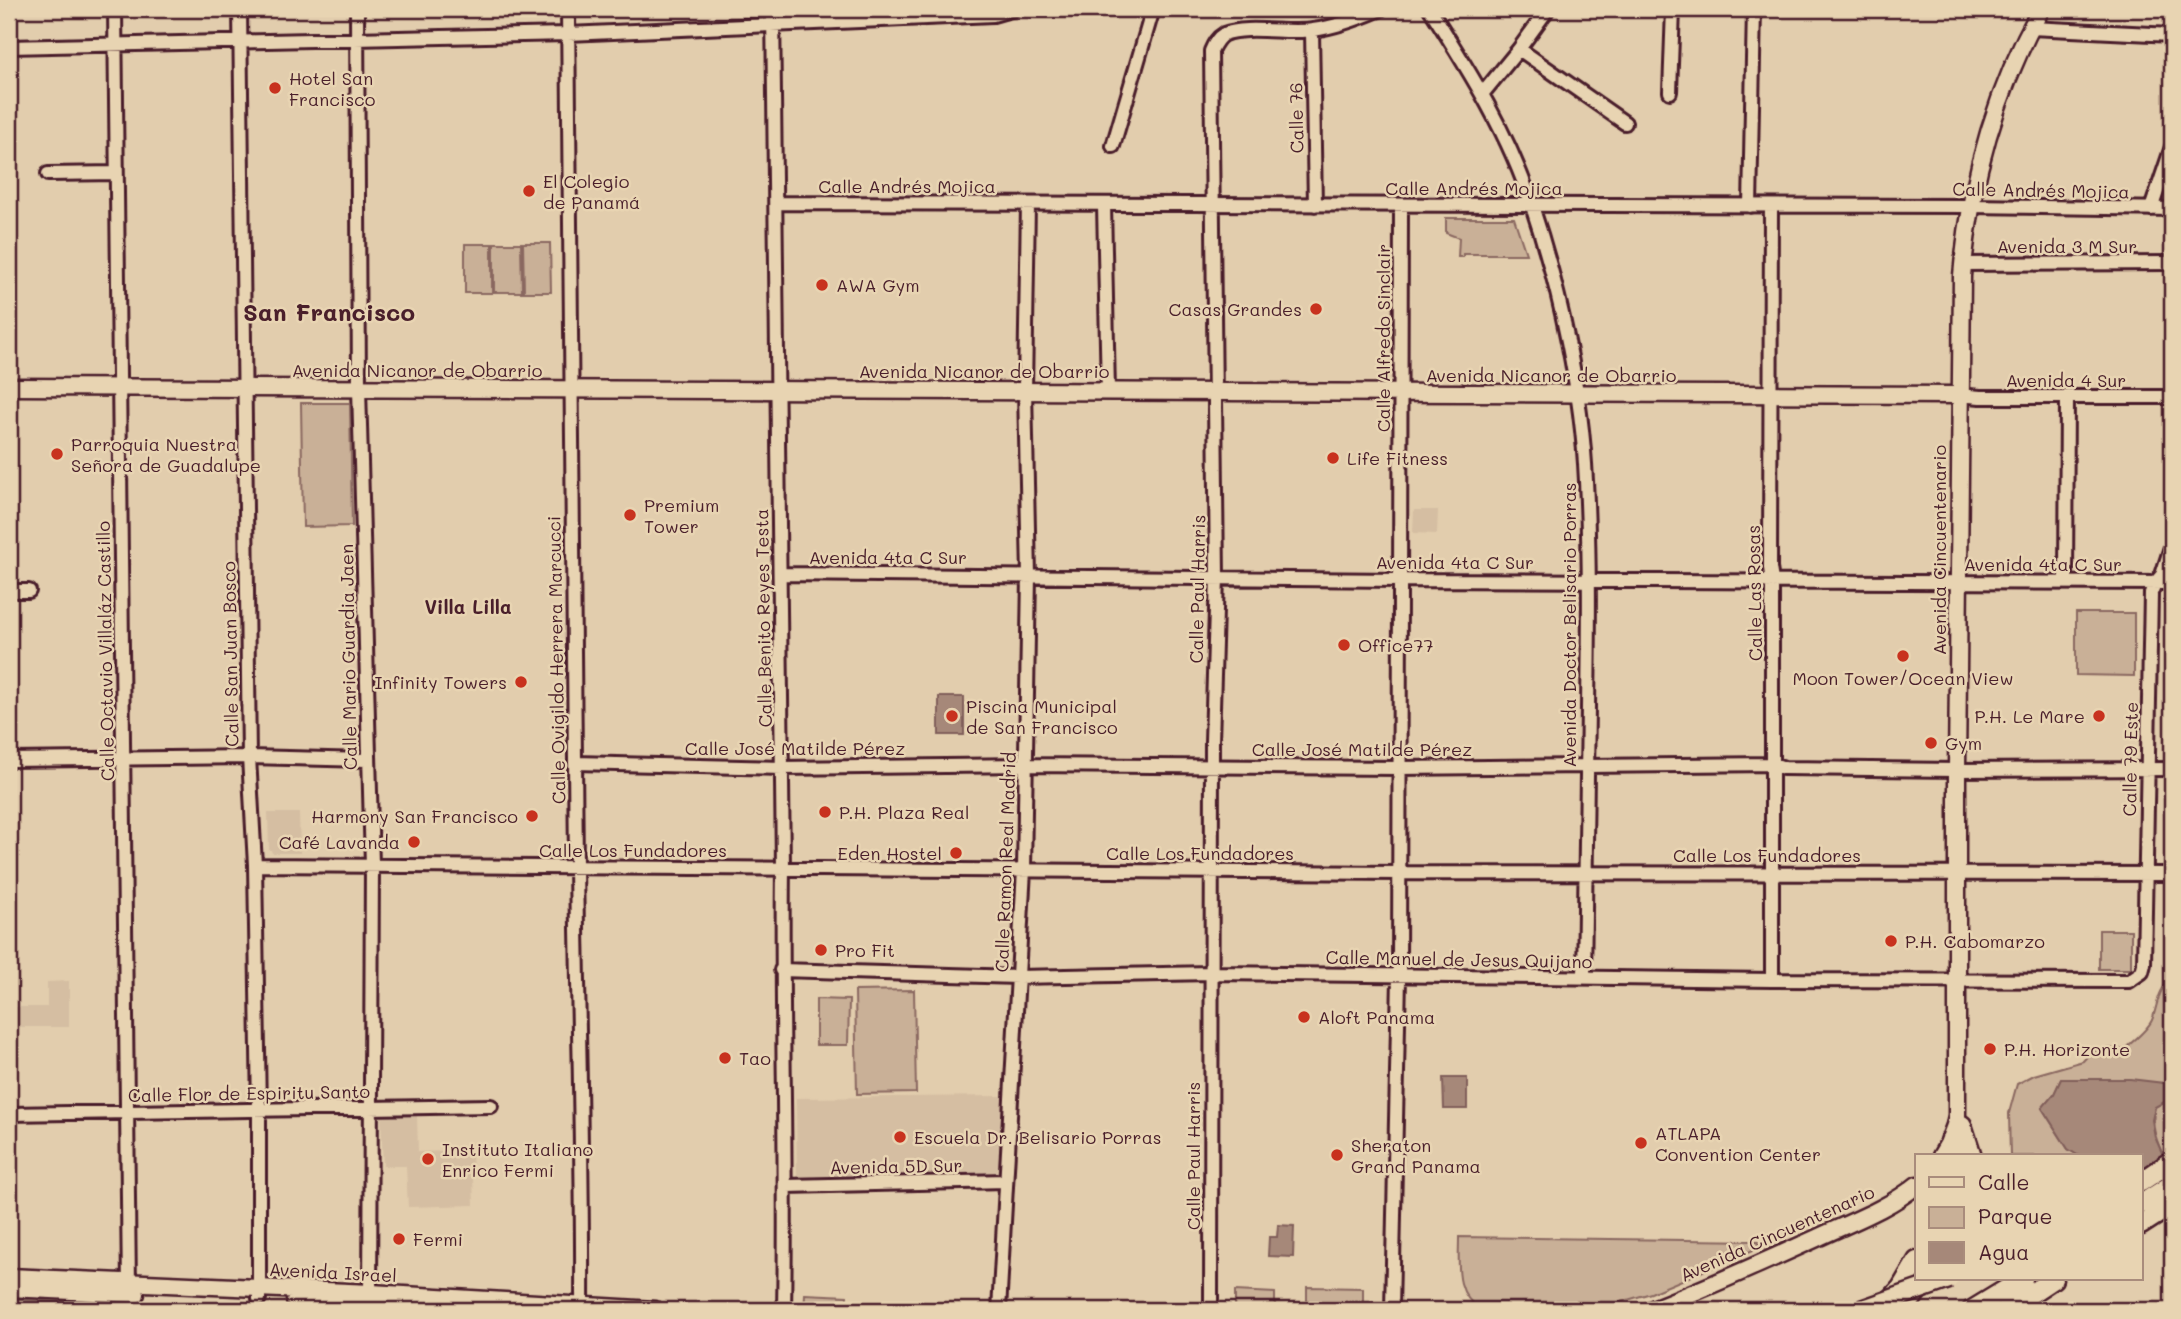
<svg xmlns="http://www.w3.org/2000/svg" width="2181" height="1319" font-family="Mali,sans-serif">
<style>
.built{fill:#d5bea2}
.green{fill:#c9b097;stroke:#8a6861;stroke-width:2}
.water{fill:#a68879;stroke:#815e5a;stroke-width:2}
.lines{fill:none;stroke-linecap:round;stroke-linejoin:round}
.minor-casing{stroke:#4a1f2b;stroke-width:18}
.major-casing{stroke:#4a1f2b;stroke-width:21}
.highway-casing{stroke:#4a1f2b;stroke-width:23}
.minor{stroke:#e8d4b2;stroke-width:12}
.major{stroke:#e8d4b2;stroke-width:16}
.highway{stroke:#e8d4b2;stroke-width:18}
.highway-bridge-casing{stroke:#4a1f2b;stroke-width:23;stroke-linecap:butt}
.highway-bridge{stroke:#e8d4b2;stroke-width:18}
.poi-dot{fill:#c8321e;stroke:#e8d4b2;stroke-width:2.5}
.labels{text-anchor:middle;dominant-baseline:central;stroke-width:5;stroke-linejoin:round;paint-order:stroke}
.poi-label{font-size:18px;fill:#4a1f2b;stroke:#e8d4b2;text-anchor:start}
.street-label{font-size:18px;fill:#4a1f2b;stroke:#e8d4b2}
.neighbourhood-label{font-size:19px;font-weight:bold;fill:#4a1f2b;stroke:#e8d4b2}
.district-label{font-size:24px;font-weight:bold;fill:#4a1f2b;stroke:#e8d4b2}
</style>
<rect width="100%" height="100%" fill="#e2cdad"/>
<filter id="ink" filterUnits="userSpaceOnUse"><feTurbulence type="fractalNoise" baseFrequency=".0143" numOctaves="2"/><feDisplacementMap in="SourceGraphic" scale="14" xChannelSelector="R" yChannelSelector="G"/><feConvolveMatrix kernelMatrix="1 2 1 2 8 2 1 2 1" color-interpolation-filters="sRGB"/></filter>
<g filter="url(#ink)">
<path class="built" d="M1414 510H1438L1437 534 1413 533Z
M268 813H299L300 853H272L271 850H269Z
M69 981V1027H9V1007H47V982Z
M1005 1096 1001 1175 797 1178 796 1098Z
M417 1115 418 1152 472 1150 474 1205 408 1207 406 1166H383L381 1117Z"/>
<path class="green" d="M1446 218H1514L1526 254H1463V257H1458L1459 238 1446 233Z
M494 243H521L522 292H494Z
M523 243H550L551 292H524Z
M465 244H492V293H465Z
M301 403H350L352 526 303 527Z
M2076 613H2134V676L2076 675Z
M2099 930H2131V969H2099Z
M2172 980V1084L2061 1079 2054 1094 2042 1108 2068 1149 2079 1156H2010L2009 1113 2017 1084 2034 1075 2083 1061 2092 1051 2107 1048 2123 1050C2132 1042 2147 1031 2152 1020 2158 1006 2157 988 2172 980Z
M914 990 916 1093 857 1094 855 991Z
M816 999 849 1000 848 1045H816Z
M2170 1098H2172V1146L2162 1153C2155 1137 2151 1124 2155 1107Z
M1459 1237 1759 1241 1758 1248 1651 1293 1594 1310H1481C1454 1294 1459 1265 1459 1237Z
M1307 1287 1363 1288V1310H1307Z
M1235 1291 1275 1293V1310H1235Z
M805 1294 847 1296 846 1310H804Z
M9 1299 78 1303V1310H9Z"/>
<path class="water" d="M939 697H964V735H939Z
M1443 1078H1467V1109H1444Z
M2061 1079H2130L2172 1084V1098L2155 1107 2152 1120 2155 1137 2162 1153 2172 1166V1230L2141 1190V1156H2079L2068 1149 2042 1108 2054 1094Z
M1278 1225 1294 1226 1293 1257 1268 1256 1269 1237H1277Z"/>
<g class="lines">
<defs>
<path id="minor" d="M115 9 129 1289
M240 9 249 757 255 865 259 1110V1299
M357 9 359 388 372 865 370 1301
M568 9C571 294 572 580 576 866 578 1014 583 1162 582 1310
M773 9 783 867C781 1015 787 1162 784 1310
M1430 9C1470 72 1509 134 1532 206 1560 290 1582 392 1586 481 1590 556 1589 632 1588 708 1587 798 1586 888 1584 978
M2031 28 2172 35
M1312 31 1315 205
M9 47 568 34 993 15 1014 9
M1519 49 1625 123
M1670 92 1673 9
M1483 93 1519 49 1548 9
M1113 146 1153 9
M48 174 116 173
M776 203 1970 206 2172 209
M1104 205 1108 391
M1750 206 1754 9
M1771 206 1770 568 1772 581V980
M2151 209 2172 147
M1963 264 2172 263
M1959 395 1980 397H2172
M780 574 1400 580 2172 583
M2066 582 2067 397
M9 591H29
M9 760 249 757 367 760
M575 763 782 768 1026 765 1399 768 1773 764 1784 768 1957 770 2172 769
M255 865 1399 873 2172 874
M781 970 1018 977 1211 973 1772 980 2129 981 2142 972 2144 964 2151 593 2155 583 2162 575 2172 544
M9 1114 491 1106
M786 1186 1006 1181
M999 1310 1024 870 1029 576 1025 390 1028 204
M1211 1310 1212 741 1217 577 1211 51C1214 44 1217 38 1224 34 1247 25 1288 34 1313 30 1336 27 1360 18 1381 9
M1392 1310 1399 977 1401 206"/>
<path id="major" d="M9 387 1959 395
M1941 1156 1948 1144 1957 1120V770L1962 276C1970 182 1995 92 2041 9
M9 1277 371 1293 655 1310
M9 1288 136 1294
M295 1301 457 1310
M1650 1310C1707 1288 1762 1263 1817 1238 1851 1222 1888 1209 1917 1185
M1905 1310 1924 1284"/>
<path id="highway" d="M1962 1125 1972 1156
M1954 1156 1957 1120
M2141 1182 2172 1161
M2141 1204 2172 1184
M2141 1225 2172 1205
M1887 1304 1901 1288 1917 1261
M1972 1310 2023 1279
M2006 1310 2053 1279"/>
</defs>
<use href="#minor" class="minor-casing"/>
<use href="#major" class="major-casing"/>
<use href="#highway" class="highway-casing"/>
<use href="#minor" class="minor"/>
<use href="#major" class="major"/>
<use href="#highway" class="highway"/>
<defs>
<path id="highway-bridge" d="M1861 1310 1949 1279"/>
</defs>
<use href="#highway-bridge" class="highway-bridge-casing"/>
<use href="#highway-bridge" class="highway-bridge"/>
</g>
</g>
<g class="poi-dot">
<circle cx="275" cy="88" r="7"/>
<circle cx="529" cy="191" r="7"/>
<circle cx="822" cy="285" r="7"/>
<circle cx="1316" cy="309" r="7"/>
<circle cx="57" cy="454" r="7"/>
<circle cx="1333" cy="458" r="7"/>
<circle cx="630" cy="515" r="7"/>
<circle cx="1344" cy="645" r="7"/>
<circle cx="1903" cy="656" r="7"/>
<circle cx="521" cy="682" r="7"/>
<circle cx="952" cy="716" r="7"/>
<circle cx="2099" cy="716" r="7"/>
<circle cx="1931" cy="743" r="7"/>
<circle cx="825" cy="812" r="7"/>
<circle cx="532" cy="816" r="7"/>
<circle cx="414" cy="842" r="7"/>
<circle cx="956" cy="853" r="7"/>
<circle cx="1891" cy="941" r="7"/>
<circle cx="821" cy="950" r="7"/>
<circle cx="1304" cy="1017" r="7"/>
<circle cx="1990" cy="1049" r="7"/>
<circle cx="725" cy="1058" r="7"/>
<circle cx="900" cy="1137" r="7"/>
<circle cx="1641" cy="1143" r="7"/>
<circle cx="1337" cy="1155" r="7"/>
<circle cx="428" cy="1159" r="7"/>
<circle cx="399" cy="1239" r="7"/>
</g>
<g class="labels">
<g class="poi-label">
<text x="289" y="78">Hotel San<tspan x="289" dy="21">Francisco</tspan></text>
<text x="543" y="181">El Colegio<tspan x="543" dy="21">de Panamá</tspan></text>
<text x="836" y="285">AWA Gym</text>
<text x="1302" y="309" text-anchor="end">Casas Grandes</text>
<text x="71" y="444">Parroquia Nuestra<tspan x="71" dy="21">Señora de Guadalupe</tspan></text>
<text x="1347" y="458">Life Fitness</text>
<text x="644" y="505">Premium<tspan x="644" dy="21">Tower</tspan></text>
<text x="1358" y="645">Office77</text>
<text x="1903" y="678" text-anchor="middle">Moon Tower/Ocean View</text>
<text x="507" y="682" text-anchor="end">Infinity Towers</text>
<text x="966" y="706">Piscina Municipal<tspan x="966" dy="21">de San Francisco</tspan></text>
<text x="2085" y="716" text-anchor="end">P.H. Le Mare</text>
<text x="1945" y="743">Gym</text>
<text x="839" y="812">P.H. Plaza Real</text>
<text x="518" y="816" text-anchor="end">Harmony San Francisco</text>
<text x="400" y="842" text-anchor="end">Café Lavanda</text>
<text x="942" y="853" text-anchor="end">Eden Hostel</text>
<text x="1905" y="941">P.H. Cabomarzo</text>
<text x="835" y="950">Pro Fit</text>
<text x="1318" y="1017">Aloft Panama</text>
<text x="2004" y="1049">P.H. Horizonte</text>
<text x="739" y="1058">Tao</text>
<text x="1655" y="1133">ATLAPA<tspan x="1655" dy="21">Convention Center</tspan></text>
<text x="914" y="1137">Escuela Dr. Belisario Porras</text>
<text x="1351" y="1145">Sheraton<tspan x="1351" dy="21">Grand Panama</tspan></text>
<text x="442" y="1149">Instituto Italiano<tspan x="442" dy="21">Enrico Fermi</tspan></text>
<text x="413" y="1239">Fermi</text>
</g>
<g class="street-label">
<text transform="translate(1296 118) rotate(-91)">Calle 76</text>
<text x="907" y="186">Calle Andrés Mojica</text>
<text x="1474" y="188">Calle Andrés Mojica</text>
<text transform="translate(2041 190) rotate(1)">Calle Andrés Mojica</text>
<text x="2067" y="246">Avenida 3 M Sur</text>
<text transform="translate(1383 338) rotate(-90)">Calle Alfredo Sinclair</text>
<text x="417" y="370">Avenida Nicanor de Obarrio</text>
<text x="984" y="371">Avenida Nicanor de Obarrio</text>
<text x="1551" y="375">Avenida Nicanor de Obarrio</text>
<text x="2066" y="380">Avenida 4 Sur</text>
<text transform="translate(1939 550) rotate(-90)">Avenida Cincuentenario</text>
<text x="888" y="557">Avenida 4ta C Sur</text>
<text x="1455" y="562">Avenida 4ta C Sur</text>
<text x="2043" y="564">Avenida 4ta C Sur</text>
<text transform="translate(1197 589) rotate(-89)">Calle Paul Harris</text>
<text transform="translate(1754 593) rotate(-91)">Calle Las Rosas</text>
<text transform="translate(763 618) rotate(-91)">Calle Benito Reyes Testa</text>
<text transform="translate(1569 625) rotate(-90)">Avenida Doctor Belisario Porras</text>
<text transform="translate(105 651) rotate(-91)">Calle Octavio Villaláz Castillo</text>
<text transform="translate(230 654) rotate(-91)">Calle San Juan Bosco</text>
<text transform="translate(348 657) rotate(-91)">Calle Mario Guardia Jaen</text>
<text transform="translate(556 660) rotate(-91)">Calle Ovigildo Herrera Marcucci</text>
<text x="795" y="748">Calle José Matilde Pérez</text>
<text x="1362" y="749">Calle José Matilde Pérez</text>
<text transform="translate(2130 759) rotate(-89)">Calle 79 Este</text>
<text x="633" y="850">Calle Los Fundadores</text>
<text x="1200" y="853">Calle Los Fundadores</text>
<text x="1767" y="855">Calle Los Fundadores</text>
<text transform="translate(1005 862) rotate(-88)">Calle Ramon Real Madrid</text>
<text transform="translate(1459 959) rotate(1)">Calle Manuel de Jesus Quijano</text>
<text transform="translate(249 1093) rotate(-1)">Calle Flor de Espiritu Santo</text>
<text transform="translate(1193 1156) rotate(-90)">Calle Paul Harris</text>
<text transform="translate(896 1166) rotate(-1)">Avenida 5D Sur</text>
<text transform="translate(1777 1233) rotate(-24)">Avenida Cincuentenario</text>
<text transform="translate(333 1272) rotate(3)">Avenida Israel</text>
</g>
<g class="neighbourhood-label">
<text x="468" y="606">Villa Lilla</text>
</g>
<g class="district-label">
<text x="329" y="311">San Francisco</text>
</g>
</g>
<rect width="2181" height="1319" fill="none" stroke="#e8d4b2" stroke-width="35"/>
<rect x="18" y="18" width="2146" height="1284" fill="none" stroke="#4a1f2b" stroke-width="2.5" filter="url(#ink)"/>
<rect x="1915" y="1154" width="228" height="126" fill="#e8d4b2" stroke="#a98c7c" stroke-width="2"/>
<rect x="1929" y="1177" width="35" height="10" fill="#e8d4b2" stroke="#a98c7c" stroke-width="2"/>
<text x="1978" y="1190" font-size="21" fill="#4a1f2b">Calle</text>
<rect x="1929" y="1207" width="35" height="21" fill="#c9b097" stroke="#a98c7c" stroke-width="2"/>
<text x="1978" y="1224" font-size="21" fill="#4a1f2b">Parque</text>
<rect x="1929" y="1242" width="35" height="21" fill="#a68879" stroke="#a98c7c" stroke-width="2"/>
<text x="1978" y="1260" font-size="21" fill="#4a1f2b">Agua</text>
</svg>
